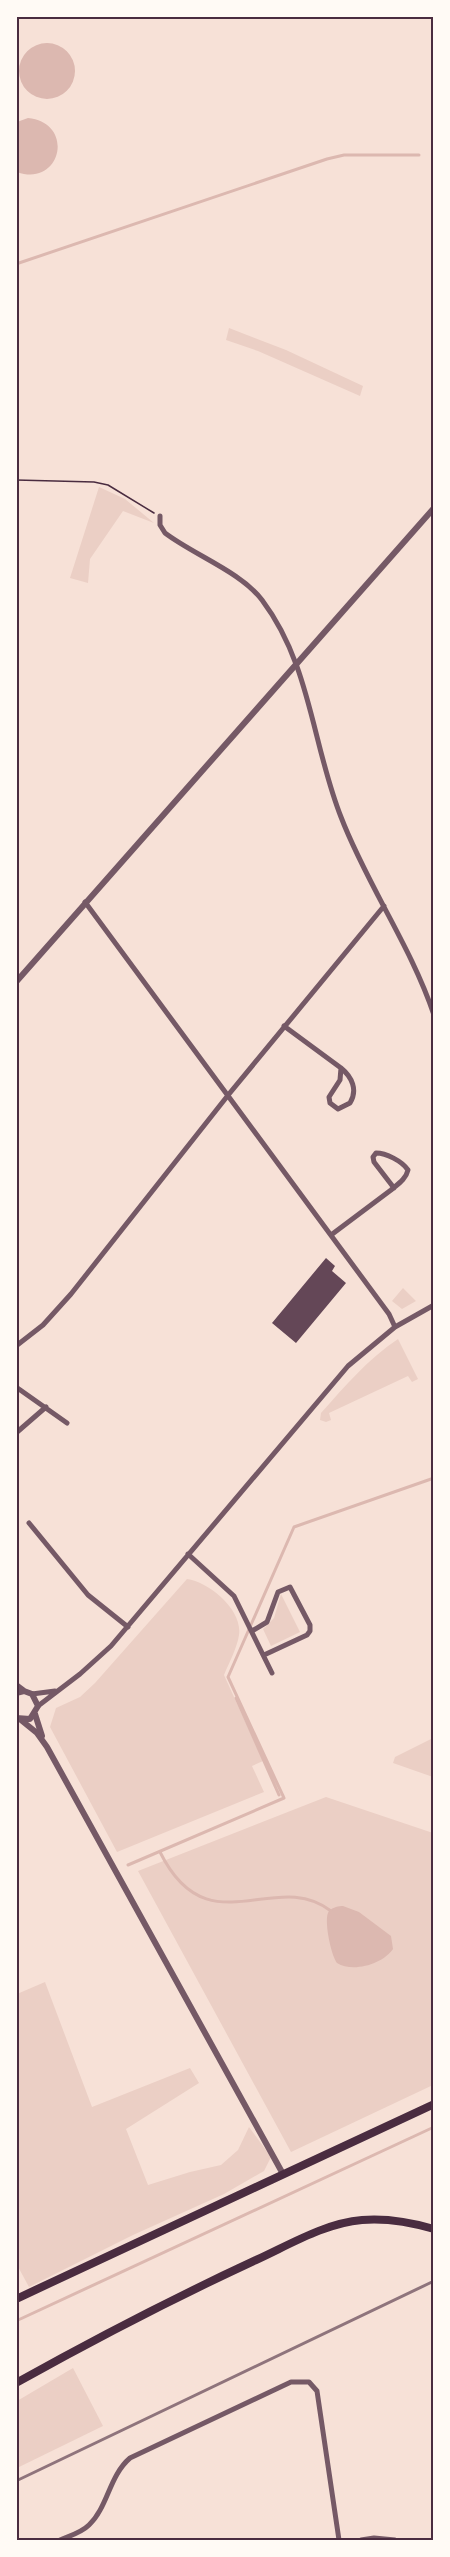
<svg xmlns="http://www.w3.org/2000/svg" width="450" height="2557" font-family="'Roboto Condensed',sans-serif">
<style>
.green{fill:#ebcfc5}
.water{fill:#dcb8b0}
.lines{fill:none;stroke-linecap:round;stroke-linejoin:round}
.stream{stroke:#dcb8b0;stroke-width:3}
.building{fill:#644757}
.path{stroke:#4a2c40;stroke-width:1.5}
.minor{stroke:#755966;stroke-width:5}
.tertiary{stroke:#755966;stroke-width:6}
.secondary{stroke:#4a2c40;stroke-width:8}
.primary{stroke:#4a2c40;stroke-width:8}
.rail{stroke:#8f747c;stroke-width:3}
.neatline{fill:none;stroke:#4a2c40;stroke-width:2}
</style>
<rect width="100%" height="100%" fill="#f7e1d7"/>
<path class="green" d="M229 328 286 350 363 386 360 396 258 351 226 340Z
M99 487 125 499 154 523 123 511 90 559 88 583 70 578Z
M403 1288 416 1301 402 1309 392 1301Z
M398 1339 418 1379 412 1382 408 1376 329 1413 331 1420 326 1422 320 1420 321 1413C345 1386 368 1359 398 1339Z
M187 1579C209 1582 243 1610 239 1635 237 1648 229 1663 224 1675L263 1761 252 1766 264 1792 117 1852 50 1727 56 1708 80 1697 95 1683Z
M281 1594 300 1632 271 1646 263 1629 274 1618Z
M433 1738V1777L393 1763 395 1757Z
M326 1797 433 1833V2085L291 2152 138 1871Z
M45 1982 92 2107 190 2068 199 2083 126 2129 148 2185 190 2172 221 2165 238 2150 249 2127 271 2157 264 2171 224 2194 133 2235 29 2287 16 2263 17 1994Z
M73 2368 103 2426 17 2468V2401Z"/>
<path class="water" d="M19 71a28 28 0 1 1 56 0a28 28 0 1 1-56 0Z
M28 118C76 123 61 188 17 172V122Z
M343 1906 359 1912 391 1936 393 1949C383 1964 353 1973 337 1963 331 1955 323 1918 329 1911 333 1907 339 1906 343 1906Z"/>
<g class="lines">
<path class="stream" d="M16 264 327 159 344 155H419
M236 1698 279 1795
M160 1852C208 1949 275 1867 331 1911
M128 1865 284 1798 228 1677 294 1527 434 1478
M16 2321 434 2127"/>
</g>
<path class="building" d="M326 1258 335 1266 332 1271 346 1283 296 1343 272 1323Z"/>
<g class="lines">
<path class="path" d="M16 480 94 482 108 485 154 513"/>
<path class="minor" d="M160 516V525L165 533C194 555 241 572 262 600 311 665 312 744 341 817 367 885 411 946 434 1015
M85 902 389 1314 395 1327
M284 1026 341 1068 340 1080 329 1097 330 1103 338 1109 350 1103C358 1090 352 1077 341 1068
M331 1235 391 1190C398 1184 406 1179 408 1170 402 1161 386 1153 376 1153L373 1157 374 1162 394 1188
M16 1346 43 1325 71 1294 229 1094 384 906
M16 1387 67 1423
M16 1433 46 1407
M29 1523 88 1595 128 1627
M188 1554 234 1596 272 1673
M252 1631 267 1622 278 1592 290 1587 310 1625V1631L307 1635 264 1655
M32 1694 55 1691
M38 1706 80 1674 111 1646 348 1366 395 1327 434 1305
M60 2540C69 2536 81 2533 89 2525 108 2507 109 2476 130 2458L291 2382H309L317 2391 339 2540
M361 2540 374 2538 395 2540"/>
<path class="tertiary" d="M16 982 434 508
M16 1685 24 1691
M16 1693 24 1691 32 1694 38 1706 30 1719 16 1718
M35 1714 42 1736
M21 1720 37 1733 47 1747 283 2174"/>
<path class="secondary" d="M16 2383C95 2339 174 2298 256 2260 289 2245 325 2223 362 2220 386 2218 410 2222 434 2229"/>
<path class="primary" d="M16 2299 434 2104"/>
<path class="rail" d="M16 2481 434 2281"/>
</g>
<rect width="450" height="2557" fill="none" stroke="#fffaf5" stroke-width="36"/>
<rect x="18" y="18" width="414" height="2521" class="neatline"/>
</svg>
